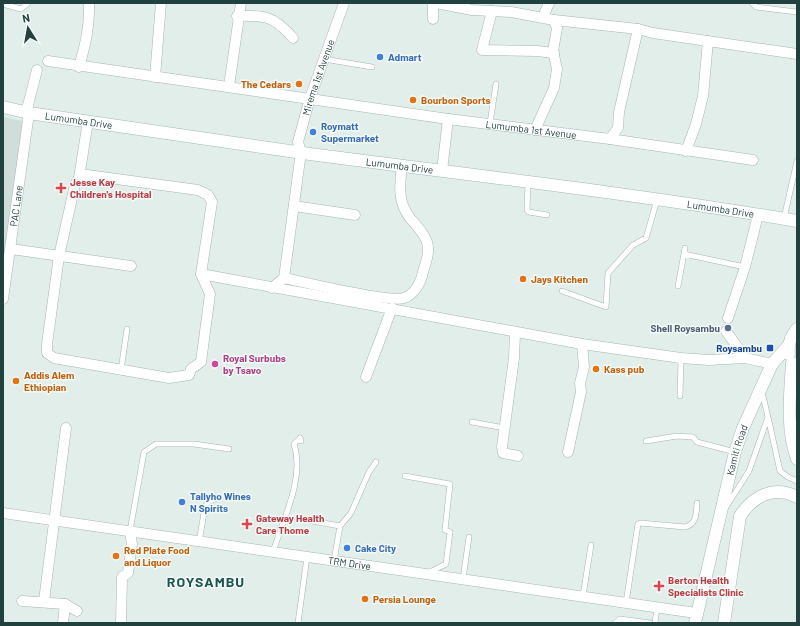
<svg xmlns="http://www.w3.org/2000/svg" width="800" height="626" font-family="Barlow,sans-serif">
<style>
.built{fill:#d0deda}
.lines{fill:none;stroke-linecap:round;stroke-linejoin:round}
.lane-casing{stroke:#a4b7b3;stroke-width:6}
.street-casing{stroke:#a4b7b3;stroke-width:11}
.secondary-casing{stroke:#9fbbb5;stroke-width:13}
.lane{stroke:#fff;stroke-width:5}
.street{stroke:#fff;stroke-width:10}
.secondary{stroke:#fff;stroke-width:12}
.shop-dot{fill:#3f7fe0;stroke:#f3faf8;stroke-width:1.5}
.food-dot{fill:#e8710a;stroke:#f3faf8;stroke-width:1.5}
.health-dot{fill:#e0444e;stroke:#f3faf8;stroke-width:1.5}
.service-dot{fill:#5c6f8a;stroke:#f3faf8;stroke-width:1.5}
.transit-dot{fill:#1a4fb4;stroke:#f3faf8;stroke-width:1.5}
.hotel-dot{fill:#d1479c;stroke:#f3faf8;stroke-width:1.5}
.labels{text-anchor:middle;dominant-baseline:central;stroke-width:3;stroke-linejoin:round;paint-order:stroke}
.shop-label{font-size:10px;font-weight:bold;fill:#366cbe;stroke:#f3faf8;text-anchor:start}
.street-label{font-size:10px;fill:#20413d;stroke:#f3faf8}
.food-label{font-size:10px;font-weight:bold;fill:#c56008;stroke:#f3faf8;text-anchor:start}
.health-label{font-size:10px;font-weight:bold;fill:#be3a42;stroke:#f3faf8;text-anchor:start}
.service-label{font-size:10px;font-weight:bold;fill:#4e5e75;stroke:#f3faf8;text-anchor:end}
.transit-label{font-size:10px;font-weight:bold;fill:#164399;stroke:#f3faf8;text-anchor:end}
.hotel-label{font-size:10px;font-weight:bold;fill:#b23c85;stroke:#f3faf8;text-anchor:start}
.district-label{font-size:14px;font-weight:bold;letter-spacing:1px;fill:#1a5550;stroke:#f3faf8}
</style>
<rect width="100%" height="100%" fill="#e2eeea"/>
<path class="built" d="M3 117 27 122 3 290Z"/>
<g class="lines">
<defs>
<path id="lane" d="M752 3 756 7 797 12
M3 4 21 9 28 3
M324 59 372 67
M490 123 496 84
M528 182 527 210 529 212 547 215
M784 218 797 161
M684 254 745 267
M678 286 685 248
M562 291 606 307 608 273 633 245 646 238 657 200
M121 370 127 329
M680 396 681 358
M768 417 780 471 788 477 797 481
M472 422 504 428
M646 441 677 436 693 437 697 442 735 452
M405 476 450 484 445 530 450 532 446 564 428 573
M726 507 749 471 768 417 762 392
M312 521 340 526
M130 531 144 452 156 444H194L229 449
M199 542 205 507 208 502 219 497
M273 552C283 519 305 479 294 444L300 438 301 441
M334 561 340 526 351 513 369 472 376 462
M463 579 469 537
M583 596 591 545
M626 603 638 524 640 523 685 527C697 524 696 514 697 503
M298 623 307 557
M615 623 620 619 650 623
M655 623 657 607"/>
<g id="street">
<path d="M436 3 472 10 511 12 554 20 638 29 653 33 797 54"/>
<path d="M492 11 482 50 537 51 554 53"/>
<path d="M237 16C265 15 274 16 293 38"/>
<path d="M543 17 549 3"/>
<path d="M433 19V3"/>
<path id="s1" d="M48 61 448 119 610 139 753 160"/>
<path d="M79 67C85 46 90 26 89 3"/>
<path d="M155 77 161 3"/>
<path d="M229 86 241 3"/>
<path d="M26 113 37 70"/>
<path d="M535 130 554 88 557 69 553 51 557 28 554 20"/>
<path d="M610 139 618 128 619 112 638 29"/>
<path d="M686 151 696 124 703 96 708 41"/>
<path d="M442 171 448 119"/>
<path d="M87 175 198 190 208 195 212 202 201 274 210 294 201 362 191 369 189 375 169 378 54 358 47 353V344L59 256 75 185 79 178Z"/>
<path d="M79 178 88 121"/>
<path d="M294 206 355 215"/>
<path d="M11 249 131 266"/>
<path d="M201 274 582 344 681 358 709 360 745 358 772 364"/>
<path d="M284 278C304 282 390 303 404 298 415 294 421 282 423 272 426 262 430 252 427 242 424 233 416 225 410 218 397 202 400 184 402 165"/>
<path id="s2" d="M272 288 284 278 301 152 298 142 310 98 344 3"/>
<path id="s3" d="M3 299 29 113"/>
<path d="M728 318 745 267 758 215"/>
<path d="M726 331 745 358"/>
<path d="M515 333 514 358 502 447 503 453 518 456"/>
<path d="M366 377 392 308"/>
<path d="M568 452 581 392 580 383 584 367 582 344"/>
<path id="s4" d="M3 513 696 613"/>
<path d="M22 601 65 604 77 611"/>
<path d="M44 601 66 428"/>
<path d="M63 623 65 604"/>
<path d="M121 623 122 577 128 573 132 544 130 531"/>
</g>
<g id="secondary">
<path id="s5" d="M3 107 29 113C120 126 212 140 303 153 468 175 633 193 797 221"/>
<path d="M789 354C788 344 790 337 797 329"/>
<path d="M792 363C790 394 786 429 797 459"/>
<path id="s6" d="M695 623 735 452 743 428 772 364 788 346"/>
<path d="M724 623 740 516C753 496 774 485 797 497"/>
</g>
</defs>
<use href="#lane" class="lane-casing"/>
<use href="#street" class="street-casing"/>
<use href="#secondary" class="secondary-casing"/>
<use href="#lane" class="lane"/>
<use href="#street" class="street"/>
<use href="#secondary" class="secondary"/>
</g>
<g class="shop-dot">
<circle cx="380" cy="57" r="4"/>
<circle cx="313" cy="132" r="4"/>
<circle cx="182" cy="502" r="4"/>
<circle cx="347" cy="548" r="4"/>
</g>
<g class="food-dot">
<circle cx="299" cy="84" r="4"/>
<circle cx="413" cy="100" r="4"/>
<circle cx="523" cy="279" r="4"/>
<circle cx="596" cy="369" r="4"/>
<circle cx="16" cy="381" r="4"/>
<circle cx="116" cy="556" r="4"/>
<circle cx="365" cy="599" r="4"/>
</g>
<g class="health-dot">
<path d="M59 182h4v4h4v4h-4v4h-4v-4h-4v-4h4z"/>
<path d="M245 518h4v4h4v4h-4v4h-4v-4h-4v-4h4z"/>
<path d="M657 580h4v4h4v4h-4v4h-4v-4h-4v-4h4z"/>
</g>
<circle class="service-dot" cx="728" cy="328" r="4"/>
<rect class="transit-dot" x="766" y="344" width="8" height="8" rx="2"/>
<circle class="hotel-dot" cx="215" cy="364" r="4"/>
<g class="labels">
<g class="shop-label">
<text x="388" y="57">Admart</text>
<text x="321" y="126">Roymatt<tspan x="321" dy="12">Supermarket</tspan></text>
<text x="190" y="496">Tallyho Wines<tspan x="190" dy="12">N Spirits</tspan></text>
<text x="355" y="548">Cake City</text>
</g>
<g class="street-label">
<text stroke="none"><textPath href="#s2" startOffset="221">Mirema 1st Avenue</textPath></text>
<text stroke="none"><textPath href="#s5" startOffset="77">Lumumba Drive</textPath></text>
<text stroke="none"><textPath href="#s1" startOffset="488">Lumumba 1st Avenue</textPath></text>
<text stroke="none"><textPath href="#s5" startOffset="401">Lumumba Drive</textPath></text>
<text stroke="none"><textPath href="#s3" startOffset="94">PAC Lane</textPath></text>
<text stroke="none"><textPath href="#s5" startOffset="725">Lumumba Drive</textPath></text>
<text stroke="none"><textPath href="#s6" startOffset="178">Kamiti Road</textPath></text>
<text stroke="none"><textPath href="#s4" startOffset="350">TRM Drive</textPath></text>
</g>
<g class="food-label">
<text x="291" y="84" text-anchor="end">The Cedars</text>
<text x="421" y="100">Bourbon Sports</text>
<text x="531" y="279">Jays Kitchen</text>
<text x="604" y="369">Kass pub</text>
<text x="24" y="375">Addis Alem<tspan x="24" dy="12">Ethiopian</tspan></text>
<text x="124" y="550">Red Plate Food<tspan x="124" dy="12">and Liquor</tspan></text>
<text x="373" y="599">Persia Lounge</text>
</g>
<g class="health-label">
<text x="70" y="182">Jesse Kay<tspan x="70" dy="12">Children's Hospital</tspan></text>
<text x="256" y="518">Gateway Health<tspan x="256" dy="12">Care Thome</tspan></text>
<text x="668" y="580">Berton Health<tspan x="668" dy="12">Specialists Clinic</tspan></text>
</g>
<g class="service-label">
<text x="720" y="328">Shell Roysambu</text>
</g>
<g class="transit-label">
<text x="762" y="348">Roysambu</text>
</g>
<g class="hotel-label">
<text x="223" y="358">Royal Surbubs<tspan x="223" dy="12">by Tsavo</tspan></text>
</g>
<g class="district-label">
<text x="206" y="581">ROYSAMBU</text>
</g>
</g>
<rect width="800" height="626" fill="none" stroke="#20413d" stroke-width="8"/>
<g transform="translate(28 28) rotate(349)" stroke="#f3faf8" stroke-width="3" paint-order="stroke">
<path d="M0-3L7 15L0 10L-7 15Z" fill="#20413d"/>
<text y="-6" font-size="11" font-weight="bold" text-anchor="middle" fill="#20413d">N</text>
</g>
</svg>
